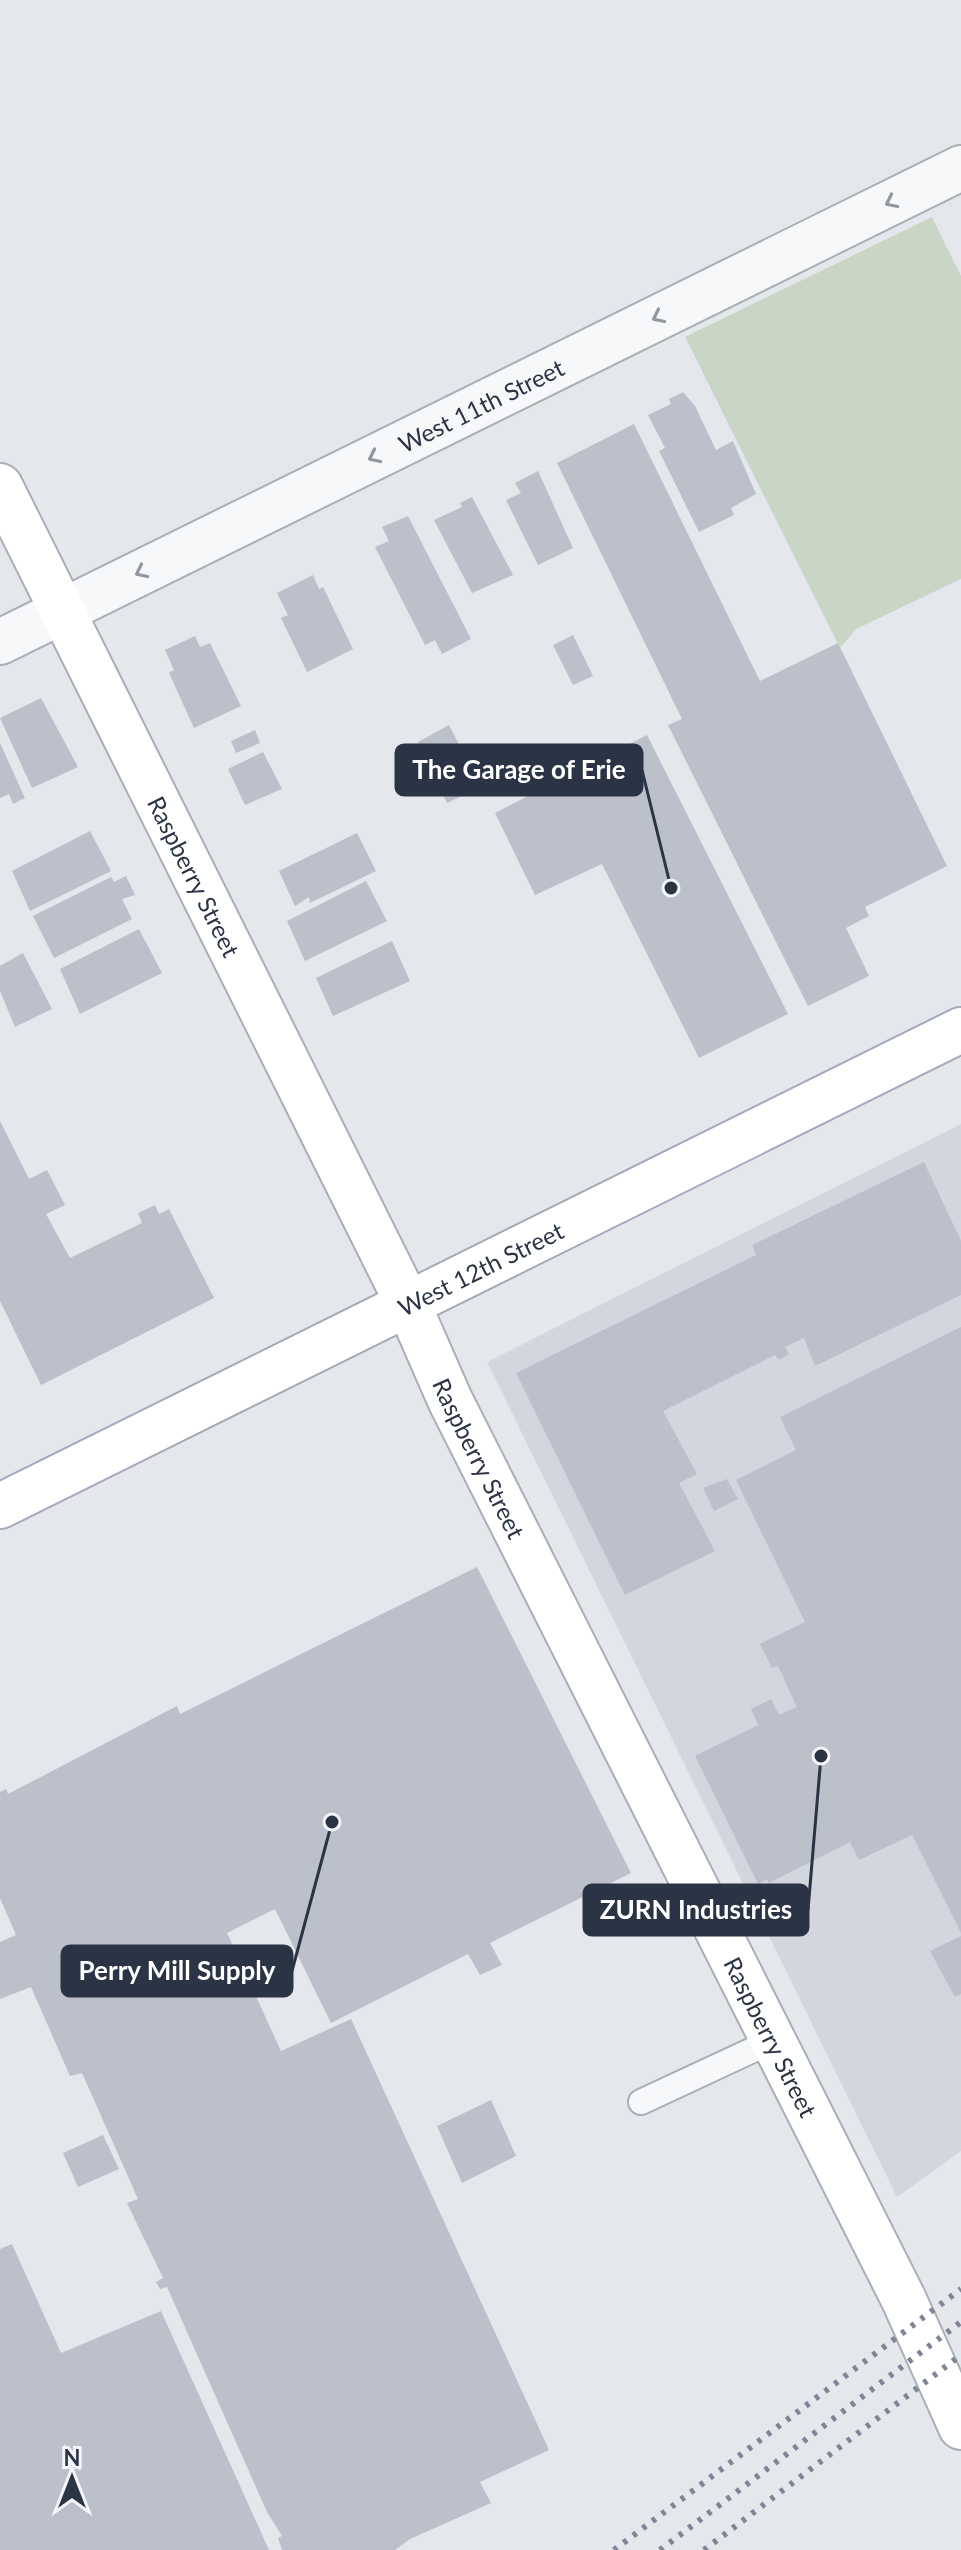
<svg xmlns="http://www.w3.org/2000/svg" width="961" height="2550" font-family="Lato,sans-serif">
<style>
.built{fill:#d2d6de}
.green{fill:#c9d6c5}
.building{fill:#bbc0ca}
.lines{fill:none;stroke-linecap:round;stroke-linejoin:round}
.lane-casing{stroke:#a9aeb7;stroke-width:28}
.street-casing{stroke:#a9aeb7;stroke-width:48}
.secondary-casing{stroke:#a9aeb7;stroke-width:48}
.primary-casing{stroke:#a3abb8;stroke-width:48}
.lane{stroke:#f7f8fa;stroke-width:24}
.street{stroke:#f7f8fa;stroke-width:44}
.secondary{stroke:#fff;stroke-width:44}
.primary{stroke:#fff;stroke-width:44}
.rail{stroke:#7d8696;stroke-width:6;stroke-dasharray:4 8;stroke-linecap:butt}
.oneway{stroke:#9196a0}
.labels{text-anchor:middle;dominant-baseline:central;stroke-width:7;stroke-linejoin:round;paint-order:stroke}
.street-label{font-size:24px;fill:#2b3445;stroke:#f4f6f9}
.leader{fill:none;stroke:#2b3445;stroke-width:3}
.callout-dot{fill:#2b3445;stroke:#f4f6f9;stroke-width:3}
.callout{fill:#2b3445;stroke:#2b3445;stroke-width:3}
.callout-label{font-size:26px;text-anchor:middle;font-weight:bold;fill:#fff}
</style>
<rect width="100%" height="100%" fill="#e4e7ec"/>
<path class="built" d="M961 1124V2151L897 2197 487 1362Z"/>
<path class="green" d="M932 217 961 276V579L856 629 840 648 685 337Z"/>
<path class="building" d="M683 392 695 406 716 450 733 441 756 494 731 508 734 515 699 532 659 451 665 448 648 415 671 404 669 399Z
M634 424 760 681 838 643 947 866 865 907 869 916 846 928 869 976 808 1006 668 725 682 719 557 463Z
M538 471 573 548 538 565 506 500 521 493 515 483Z
M472 497 513 575 472 593 434 520 462 507 460 503Z
M408 516 471 639 442 654 435 640 425 645 375 547 389 541 382 527Z
M313 575 319 589 323 587 353 649 307 672 281 618 288 615 277 593Z
M573 635 593 676 573 685 553 645Z
M195 636 200 647 210 643 241 706 194 728 169 673 174 670 165 650Z
M41 698 78 767 32 788 0 718Z
M449 725 481 787 447 803 418 742Z
M255 730 260 743 236 753 231 741Z
M647 735 788 1014 699 1058 602 864 535 895 495 813Z
M0 743 25 798 13 804 9 794 0 798Z
M263 752 282 789 245 805 228 769Z
M90 831 111 871 30 911 12 871Z
M357 833 376 871 310 903 309 897 295 906 279 871Z
M126 876 135 895 122 899 132 919 54 958 33 916 111 877 114 882Z
M366 881 387 921 305 961 287 921Z
M139 929 162 973 80 1014 60 969Z
M392 941 410 981 333 1016 316 978Z
M23 953 52 1009 15 1027 0 991V966Z
M0 1121 29 1179 47 1170 65 1205 46 1214 70 1258 142 1223 138 1213 155 1205 159 1214 169 1209 214 1298 41 1385 0 1301Z
M924 1162 961 1241V1295L815 1366 804 1338 785 1347 789 1354 779 1360 775 1355 663 1411 697 1474 679 1483 715 1551 625 1595 516 1373 756 1255 752 1245Z
M961 1327V1933L912 1835 859 1860 850 1842 769 1883 767 1879 758 1884 695 1756 758 1725 751 1709 771 1699 779 1715 797 1707 778 1666 772 1668 760 1644 805 1622 736 1480 796 1450 780 1417Z
M727 1479 738 1499 714 1511 703 1488Z
M477 1567 631 1873 490 1943 502 1965 480 1975 468 1954 331 2023 275 1909 227 1933 281 2051 351 2019 549 2450 480 2482 491 2503 410 2539 395 2550H282L278 2538 282 2536 267 2512 167 2287 160 2289 156 2282 163 2278 127 2203 138 2199 82 2073 70 2076 31 1987 0 1999V1942L16 1935 0 1898V1792L6 1789 8 1794 177 1706 180 1714Z
M961 1936V1994L955 1997 930 1951Z
M491 2100 516 2156 462 2183 437 2126Z
M103 2135 119 2169 78 2187 63 2153Z
M12 2244 61 2353 161 2311 269 2550H0V2249Z"/>
<g class="lines">
<defs>
<path id="lane" d="M641 2102 774 2040"/>
<g id="street">
<path id="s1" d="M0 642 961 168"/>
</g>
<g id="secondary">
<path id="s2" d="M0 486 408 1304 450 1400 904 2300 961 2427"/>
</g>
<g id="primary">
<path id="s3" d="M0 1506 961 1030"/>
</g>
</defs>
<use href="#lane" class="lane-casing"/>
<use href="#street" class="street-casing"/>
<use href="#secondary" class="secondary-casing"/>
<use href="#primary" class="primary-casing"/>
<use href="#lane" class="lane"/>
<use href="#street" class="street"/>
<use href="#secondary" class="secondary"/>
<use href="#primary" class="primary"/>
<path class="rail" d="M614 2550 961 2289
M660 2550 961 2322
M704 2550 961 2355"/>
</g>
<defs><path id="oneway-chevron" d="M-2-3.5L2.5 0L-2 3.5" fill="none" stroke-width="1.6" stroke-linecap="round" stroke-linejoin="round" transform="scale(2)"/></defs>
<g class="oneway">
<use href="#oneway-chevron" transform="translate(891 202) rotate(154)"/>
<use href="#oneway-chevron" transform="translate(658 317) rotate(154)"/>
<use href="#oneway-chevron" transform="translate(374 457) rotate(154)"/>
<use href="#oneway-chevron" transform="translate(141 572) rotate(154)"/>
</g>
<g class="labels">
<g class="street-label">
<text stroke="none"><textPath href="#s1" startOffset="536">West 11th Street</textPath></text>
<text stroke="none"><textPath href="#s2" startOffset="436">Raspberry Street</textPath></text>
<text stroke="none"><textPath href="#s3" startOffset="536">West 12th Street</textPath></text>
<text stroke="none"><textPath href="#s2" startOffset="1084">Raspberry Street</textPath></text>
<text stroke="none"><textPath href="#s2" startOffset="1732">Raspberry Street</textPath></text>
</g>
</g>
<path class="leader" d="M671 888L642 770M821 1756L808 1910M332 1822L292 1971"/>
<g class="callout-dot">
<circle cx="671" cy="888" r="8"/>
<circle cx="821" cy="1756" r="8"/>
<circle cx="332" cy="1822" r="8"/>
</g>
<g class="callout">
<rect x="396" y="745" width="246" height="50" rx="8"/>
<rect x="584" y="1885" width="224" height="50" rx="8"/>
<rect x="62" y="1946" width="230" height="50" rx="8"/>
</g>
<g class="callout-label">
<text x="519" y="779">The Garage of Erie</text>
<text x="696" y="1919">ZURN Industries</text>
<text x="177" y="1980">Perry Mill Supply</text>
</g>
<g transform="translate(72 2478)" stroke="#f4f6f9" stroke-width="6" paint-order="stroke">
<path d="M0-6L14 30L0 20L-14 30Z" fill="#2b3445"/>
<text y="-12" font-size="22" font-weight="bold" text-anchor="middle" fill="#2b3445">N</text>
</g>
</svg>
